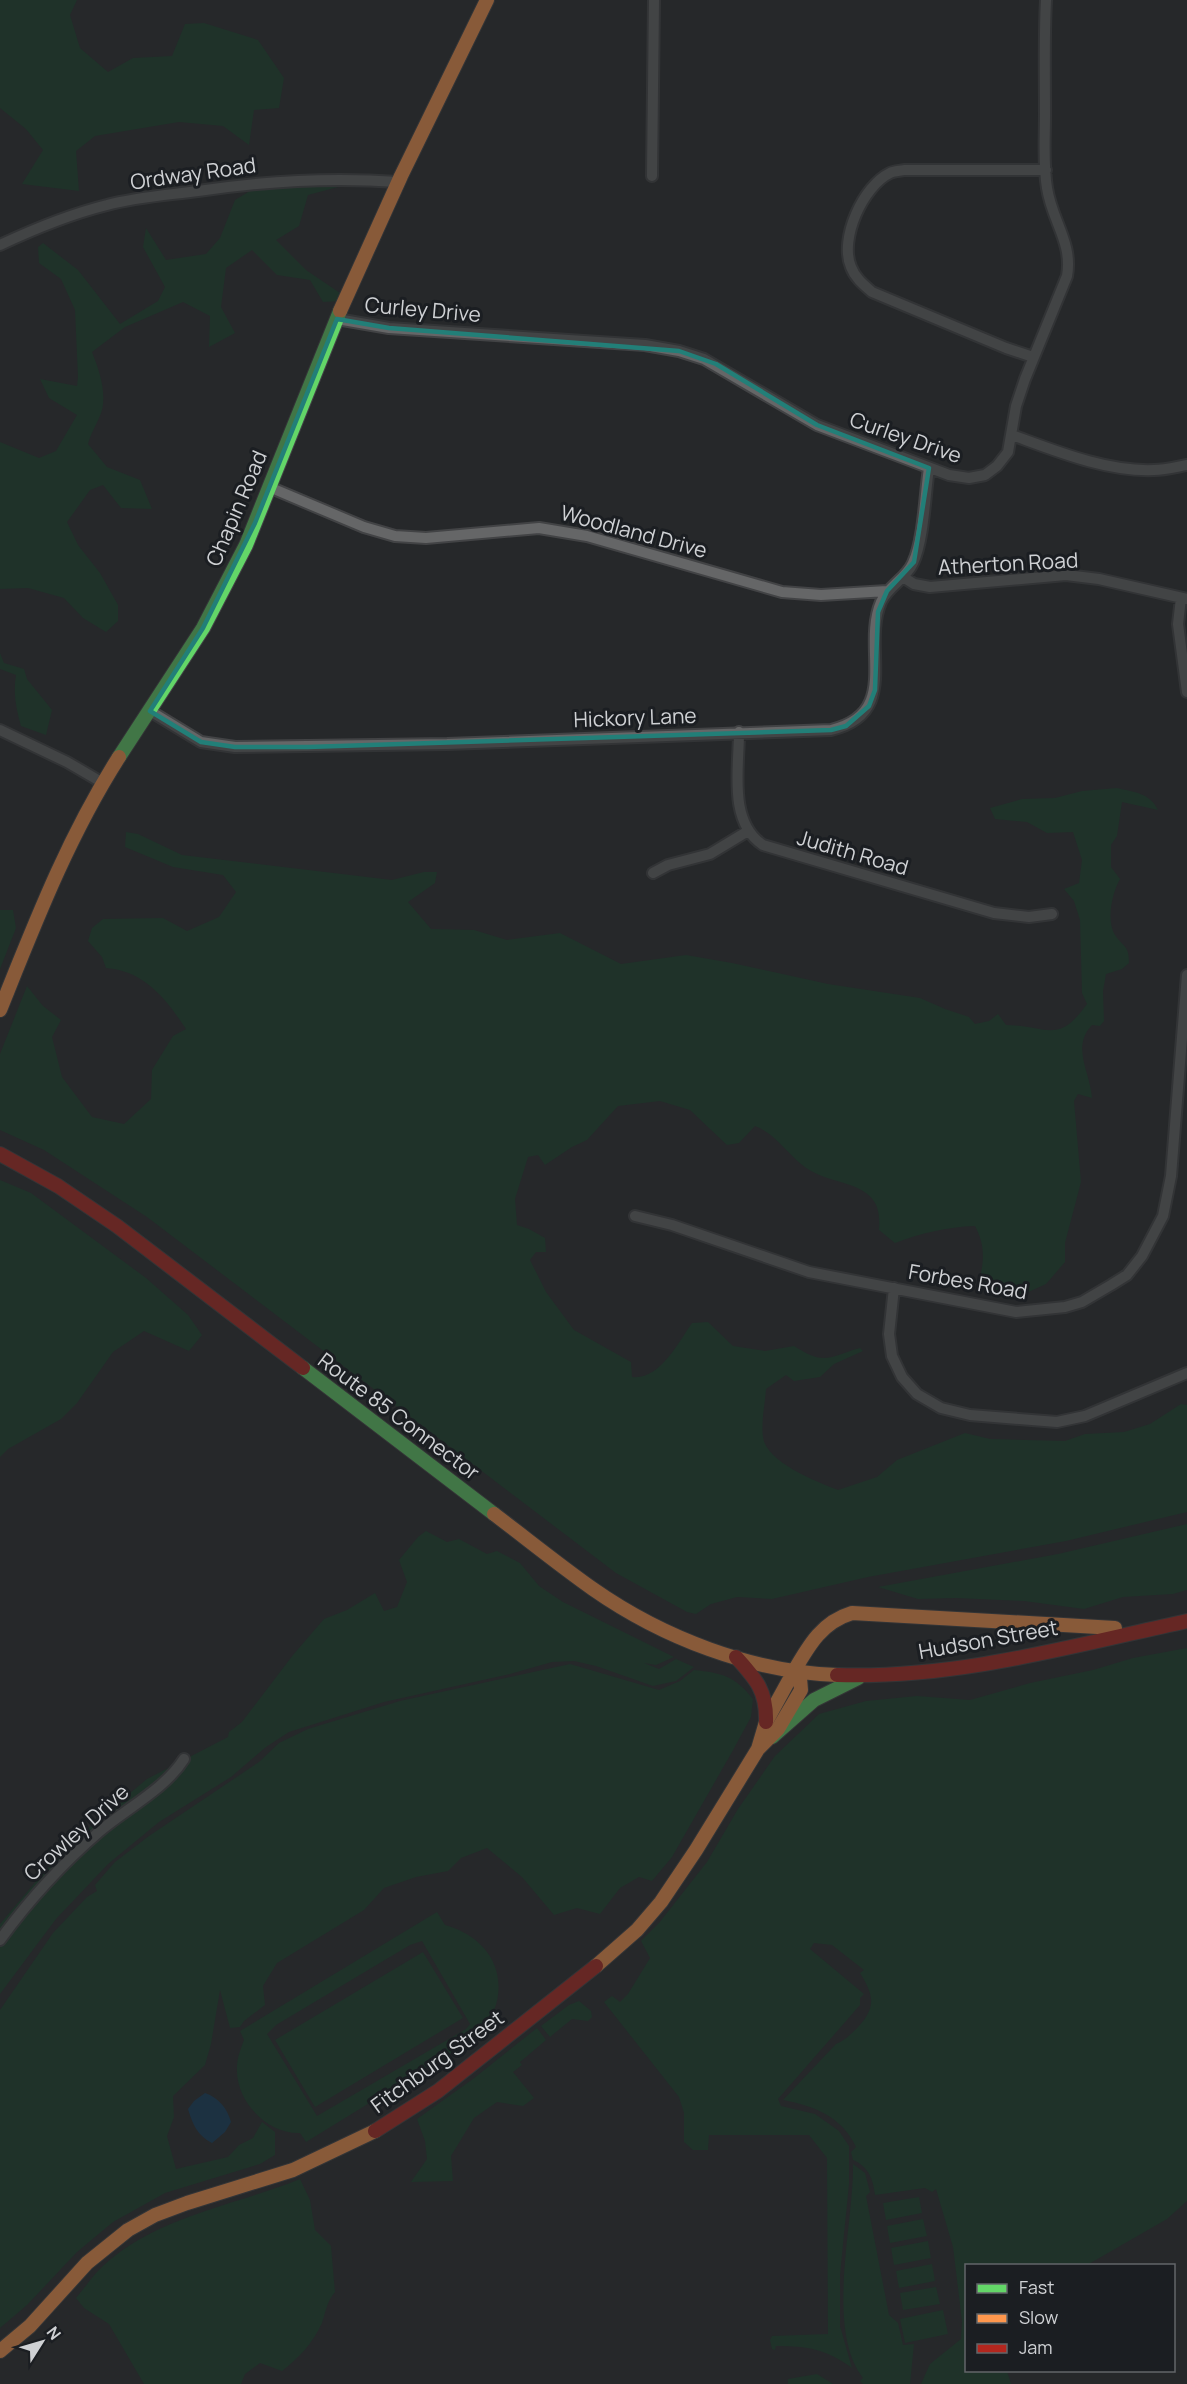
<svg xmlns="http://www.w3.org/2000/svg" width="1187" height="2384" font-family="Manrope,sans-serif">
<style>
.green{fill:#173e29;fill-rule:evenodd}
.water{fill:#113c5e}
.lines{fill:none;stroke-linecap:round;stroke-linejoin:round}
.street-casing{stroke:#424345;stroke-width:14}
.fast-casing{stroke:#424345;stroke-width:16}
.slow-casing{stroke:#424345;stroke-width:16}
.jam-casing{stroke:#424345;stroke-width:16}
.street{stroke:#656667;stroke-width:10}
.fast{stroke:#63d668;stroke-width:14}
.slow{stroke:#ff974d;stroke-width:14}
.jam{stroke:#b3261e;stroke-width:14}
.marked{fill:none;stroke:#227f78;stroke-width:4.5;stroke-linejoin:round}
.labels{text-anchor:middle;dominant-baseline:central;stroke-width:6;stroke-linejoin:round;paint-order:stroke}
.street-label{font-size:21px;fill:#cfd1d4;stroke:#1b1e22}
</style>
<rect width="100%" height="100%" fill="#26282a"/>
<path class="green" d="M0 0H77L70 15 80 48 108 72 133 58 172 56 185 24 204 23 258 40 284 78 279 108 254 110 249 145 223 126 179 122 95 136 76 151 79 191 22 184 43 150 26 129 0 108Z
M322 182 338 187 308 195 299 226 276 240 306 270 340 293V301L323 302 310 280 277 275 252 250 226 268 221 307 235 333 209 347 210 316 183 302 125 327 92 352C98 367 105 387 103 404 103 415 91 431 88 444L107 467 140 480 152 509 121 508 103 485 90 490 67 522 78 545 100 573 118 605V621L106 632 83 618 64 598 28 588 0 589V442L39 458 56 451 77 415 49 398 40 379 77 386 78 377 75 310 61 279 39 263 38 247 43 243 78 270 120 324 158 301 165 287 143 247 146 228 166 260 206 254 220 238 235 200 250 191Z
M0 653 4 663 24 669 27 679 52 710 46 735 21 726C16 708 13 693 16 675L0 669Z
M1117 788C1134 792 1150 793 1158 810L1122 802 1117 836 1111 845V867L1120 879C1112 893 1106 921 1115 935 1124 948 1129 945 1129 963L1122 969 1106 974 1103 991 1104 1021 1100 1026 1092 1025C1071 1047 1090 1071 1092 1098L1078 1094 1074 1101 1081 1182 1065 1243V1262L1046 1284 1024 1294 995 1296 978 1285C984 1264 986 1246 975 1226 947 1227 921 1233 895 1243L879 1230C880 1216 879 1202 866 1193 851 1182 829 1181 813 1172 790 1160 779 1135 755 1126L739 1143 727 1145 690 1110 660 1101 618 1106 587 1140 572 1147 545 1165 538 1155 528 1157 515 1199 517 1225 529 1229 545 1238 546 1252H536L530 1260 546 1292 574 1330 631 1362 632 1377C660 1380 678 1343 692 1323L708 1322 733 1346 765 1351 794 1346C825 1366 828 1357 860 1348L863 1351 834 1364 820 1377 794 1381 786 1375 766 1389C765 1404 761 1422 763 1437 766 1462 817 1482 838 1490L877 1477 897 1460 965 1433 990 1439 1065 1441 1085 1434 1124 1432 1150 1424 1181 1404 1187 1405V1512L1066 1541 868 1577 772 1599 737 1597 711 1604 696 1614 687 1612 616 1573 147 1217 44 1150 0 1130V1054L27 986 43 1006 61 1020 52 1037 62 1077 92 1117 124 1124 151 1099 152 1070 173 1036 186 1029C166 999 145 971 106 968L102 957 88 941 92 928 103 919 163 918 187 931 219 917 236 892 223 875 173 867 125 847 126 832 138 834 182 855 392 880 424 872H437L435 883 408 902 431 929 474 930 507 940 560 933 621 964 686 955 732 963 828 984 920 998 945 1009 969 1017 975 1024 989 1021 998 1014 1006 1025C1048 1026 1058 1045 1087 1004L1082 993 1080 920 1074 901 1064 889 1079 883 1082 860 1073 832 1047 833 1027 822 995 819 990 808 1022 799 1055 798 1082 791Z
M0 910H13L16 928 0 969Z
M0 1180 31 1193 146 1278 188 1315 202 1335 189 1351 144 1331 113 1352 77 1403 61 1419 8 1449 0 1457Z
M1187 1524V1590L1173 1594 1123 1597 1084 1609 1024 1601 956 1598 918 1599 878 1587 1058 1554Z
M426 1531 447 1542 459 1539 487 1554 497 1551 520 1563 539 1586 563 1602 674 1657 656 1665 644 1663 659 1669 676 1659 694 1667 676 1681 653 1686 596 1666 574 1661 552 1662 510 1674 384 1702 289 1732 266 1747 231 1777 159 1822 108 1864 56 1919 0 1994V1924L61 1852 123 1799 147 1779 228 1737 229 1732 242 1722 293 1655 324 1619 347 1610 375 1593 384 1611 397 1607 407 1582 399 1560 418 1537Z
M1187 1648V2201L1167 2219 1087 2265 966 2266V2370L1007 2371 1011 2384H921L930 2364 961 2339 962 2321 953 2247 936 2189 932 2192 925 2188 875 2195C873 2179 869 2167 853 2160L851 2152 856 2147C842 2117 815 2106 783 2100L836 2044C846 2040 851 2034 859 2026 877 2006 873 1994 860 1973L864 1970 832 1945 814 1943 810 1949 864 1994 860 1998V2005L778 2099 781 2106 815 2114 839 2131 849 2146V2184L840 2275V2326L852 2368C826 2349 808 2346 776 2346L775 2350 772 2349 770 2340 772 2336 828 2334 827 2158 809 2135H709L708 2150H693L684 2142V2113L679 2097 604 2002 612 1996 620 2002 628 1994 650 1958 641 1941 659 1923 707 1862 738 1809 775 1756 819 1714 866 1701 917 1696 970 1700 1030 1683 1093 1670 1133 1658Z
M570 1664 659 1690 680 1681 694 1670C722 1673 735 1676 753 1699L751 1717 732 1752 672 1857 652 1881 639 1877 620 1888 600 1914 577 1908 554 1915 522 1877 487 1848 461 1858 448 1871 416 1877 384 1888 364 1910 277 1963 263 1986 265 2005 244 2021 240 2027 230 2028 220 1990 211 2044 205 2065 173 2096 174 2117 167 2136 176 2169 228 2157 239 2145 253 2138 262 2122 275 2132V2155L260 2164 165 2193 113 2222 77 2252 27 2305 0 2328V2010L53 1933 87 1897 97 1891 95 1885 115 1862 149 1836 259 1762 279 1743 308 1729 400 1701Z
M437 1912 445 1925C499 1940 515 1991 480 2035L306 2142 300 2133C266 2134 235 2100 237 2067 237 2058 241 2048 244 2040L240 2031ZM422 1941 470 2024 466 2029 317 2116 267 2034 276 2025 410 1945Z
M423 1952 463 2018 315 2107 275 2040Z
M579 2001 591 2011 592 2017 588 2021 572 2019 550 2037 541 2026 569 2005Z
M537 2028 546 2040 520 2062 522 2065 513 2072 534 2098 523 2106 497 2102 474 2118 451 2156 453 2181 411 2182 427 2159 425 2141 417 2119 473 2079Z
M853 2164 865 2173 870 2192 866 2196 889 2315 898 2323 903 2345 914 2344 910 2384H863L860 2381 863 2378C825 2329 854 2224 853 2164Z
M300 2179 310 2200 315 2230 331 2246 335 2292C327 2301 326 2311 322 2323 313 2343 299 2358 282 2371L260 2363 245 2374 241 2384H144L109 2324 84 2308 76 2298C83 2290 89 2281 96 2273 149 2217 232 2207 300 2179Z
M919 2197 922 2213 886 2220 883 2203Z
M923 2219 927 2236 890 2243 887 2226Z
M928 2241 931 2258 894 2265 891 2248Z
M932 2264 935 2281 899 2288 896 2271Z
M936 2287 940 2304 903 2310 900 2293Z
M943 2310 948 2334 905 2343 900 2319Z
M817 2374 833 2384H788V2379Z"/>
<path class="water" d="M205 2093C219 2098 227 2108 231 2122L225 2132 212 2143C197 2135 193 2125 188 2109L194 2101Z"/>
<g class="lines">
<defs>
<path id="street" d="M652 176 654 0
M0 245C34 229 71 214 107 205 136 197 168 195 198 191 265 181 330 177 398 182
M337 319 389 328 645 345 679 351 704 359 817 425 949 475 969 478 985 475 997 466 1008 452 1016 406 1025 379 1067 276C1073 243 1052 221 1047 188 1043 164 1045 139 1045 115 1045 77 1044 38 1046 0
M1033 357 1006 348 872 292C864 285 855 278 851 267 839 239 863 186 890 173 894 171 900 171 904 170H1046
M1012 435C1056 451 1107 472 1154 470 1165 470 1176 467 1187 465
M269 487 364 527 395 536 426 538 539 528 587 536 782 592 821 595 887 591
M903 577 914 584 930 587 1066 575 1099 579 1187 599
M1181 598 1178 624 1187 692
M150 711 201 742 235 747 447 744 831 730C902 713 861 649 881 602 888 586 906 579 913 563 924 540 925 494 929 468
M0 730 67 762 103 783
M739 732C739 768 728 822 763 845L994 913 1029 917 1052 914
M653 873 668 865 710 854 748 831
M635 1216 672 1225 809 1272 1016 1312 1065 1307 1082 1302 1111 1285 1127 1275 1142 1256 1163 1216 1171 1176 1187 975
M894 1288 889 1334 892 1356 902 1377 917 1394 941 1408 970 1415 1057 1422 1085 1416 1187 1373
M0 1940C29 1900 63 1863 100 1831 127 1808 165 1789 184 1759"/>
<path id="fast" d="M119 757 203 628 246 545 340 311
M303 1368 494 1514
M772 1737 814 1700 858 1678"/>
<path id="slow" d="M340 311 401 176 487 0
M0 1010C35 923 68 837 119 757
M494 1514C527 1539 559 1565 593 1589 663 1638 752 1672 837 1675
M794 1671C809 1645 822 1622 852 1613L1115 1628
M596 1966 637 1930 661 1902 696 1850 758 1749 778 1729 801 1690 800 1678 794 1671 766 1722 758 1749
M0 2351 30 2326 87 2263 128 2230 155 2215 187 2203 293 2170 375 2131"/>
<path id="jam" d="M0 1154 58 1186 117 1226 303 1368
M736 1657C756 1679 767 1691 766 1722
M837 1675C956 1679 1072 1646 1187 1621
M375 2131 438 2091 596 1966"/>
</defs>
<use href="#street" class="street-casing"/>
<use href="#fast" class="fast-casing"/>
<use href="#slow" class="slow-casing"/>
<use href="#jam" class="jam-casing"/>
<use href="#street" class="street"/>
<use href="#fast" class="fast"/>
<use href="#slow" class="slow"/>
<use href="#jam" class="jam"/>
</g>
<path d="M0 0H1187V2384H0ZM337 319 389 328 679 351 716 364 817 425 929 468 914 562 887 591 878 612 875 690 869 706 846 726 831 730 308 747H235L201 742 150 711 203 628 255 523Z" fill="#26282a" fill-opacity=".55" fill-rule="evenodd"/>
<path class="marked" d="M337 319 389 328 679 351 716 364 817 425 929 468 914 562 887 591 878 612 875 690 869 706 846 726 831 730 308 747H235L201 742 150 711 203 628 255 523Z"/>
<g class="labels">
<g class="street-label">
<text transform="translate(193 173) rotate(-8)">Ordway Road</text>
<text transform="translate(423 309) rotate(5)">Curley Drive</text>
<text transform="translate(906 437) rotate(19)">Curley Drive</text>
<text transform="translate(236 508) rotate(-67)">Chapin Road</text>
<text transform="translate(634 531) rotate(15)">Woodland Drive</text>
<text transform="translate(1008 563) rotate(-3)">Atherton Road</text>
<text transform="translate(635 717) rotate(-2)">Hickory Lane</text>
<text transform="translate(853 852) rotate(16)">Judith Road</text>
<text transform="translate(968 1281) rotate(10)">Forbes Road</text>
<text transform="translate(399 1416) rotate(37)">Route 85 Connector</text>
<text transform="translate(988 1639) rotate(-10)">Hudson Street</text>
<text transform="translate(76 1832) rotate(-42)">Crowley Drive</text>
<text transform="translate(437 2061) rotate(-36)">Fitchburg Street</text>
</g>
</g>
<rect x="965" y="2264" width="210" height="108" fill="#1b1e22" stroke="#636669" stroke-width="1.5"/>
<rect x="977" y="2284" width="30" height="9" fill="#63d668" stroke="#636669" stroke-width="1.5"/>
<text x="1019" y="2294" font-size="18" fill="#cfd1d4">Fast</text>
<rect x="977" y="2314" width="30" height="9" fill="#ff974d" stroke="#636669" stroke-width="1.5"/>
<text x="1019" y="2324" font-size="18" fill="#cfd1d4">Slow</text>
<rect x="977" y="2344" width="30" height="9" fill="#b3261e" stroke="#636669" stroke-width="1.5"/>
<text x="1019" y="2354" font-size="18" fill="#cfd1d4">Jam</text>
<g transform="translate(42 2342) rotate(53)" stroke="#1b1e22" stroke-width="4.5" paint-order="stroke">
<path d="M0-4.5L10 22L0 15L-10 22Z" fill="#cfd1d4"/>
<text y="-9" font-size="16" font-weight="bold" text-anchor="middle" fill="#cfd1d4">N</text>
</g>
</svg>
